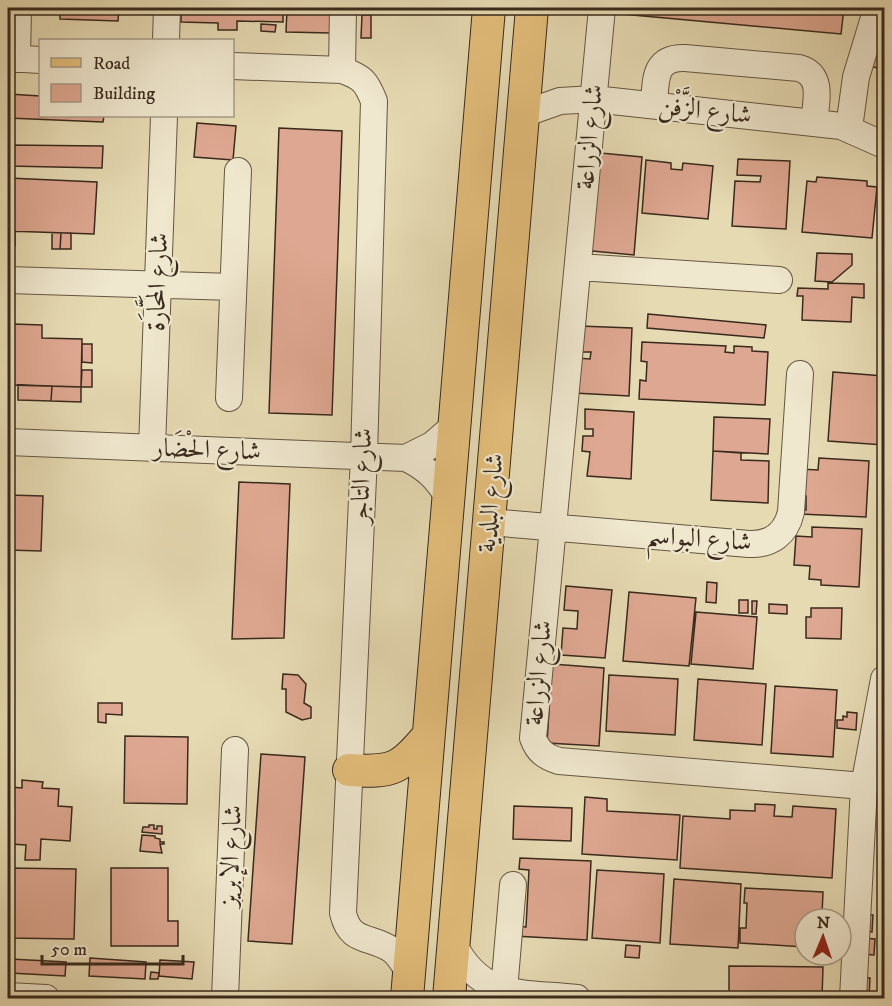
<svg xmlns="http://www.w3.org/2000/svg" width="892" height="1006" font-family="'IM FELL DW Pica',Amiri,serif">
<style>
.building{fill:#dea791;stroke:#392a1d;stroke-width:1.5}
.lines{fill:none;stroke-linecap:round;stroke-linejoin:round}
.minor-casing{stroke:#645642;stroke-width:28}
.major-casing{stroke:#392a1d;stroke-width:34}
.minor{stroke:#efe7ce;stroke-width:26}
.major{stroke:#e3bd7a;stroke-width:32}
.labels{text-anchor:middle;dominant-baseline:central;stroke-width:4.5;stroke-linejoin:round;paint-order:stroke}
.street-label{font-size:26px;fill:#392a1d;stroke:#efe7ce}
</style>
<rect width="100%" height="100%" fill="#e6dab3"/>
<filter id="stains"><feTurbulence type="fractalNoise" baseFrequency=".00333" numOctaves="4"/><feColorMatrix values="0 0 0 0 .2 0 0 0 0 .09 0 0 0 0 .02 0 0 0 .5 -.17"/></filter>
<radialGradient id="worn" r=".72"><stop offset=".6" stop-color="#630" stop-opacity="0"/><stop offset="1" stop-color="#630" stop-opacity=".3"/></radialGradient>
<path class="building" d="M60 8H119L118 21 60 19Z
M175 8H283V22L237 21V30H218V23L181 22V11L175 12Z
M287 8H330V33L286 32Z
M623 8H844L841 34 622 14Z
M362 15H371V38H361Z
M261 24 276 25 275 32 261 31Z
M881 31 884 32V58L881 69 870 66Z
M8 94 40 96V116H104L103 122 8 118Z
M197 123 236 126 233 160 194 157Z
M279 128 342 131 332 415 269 413Z
M8 145 103 146 102 168 8 166Z
M590 152 642 157 634 255 582 250Z
M738 159 790 161 786 229 732 226 735 181 760 182 761 176 737 175Z
M646 160 671 163V169L682 170 683 163 713 166 708 219 642 213Z
M817 177 867 181V186L877 187 872 238 802 232 807 181 816 182Z
M8 178 97 182 94 234 8 231Z
M8 231H15V246H8Z
M52 233H61L60 249H52Z
M61 233H71V249H60Z
M817 253 852 254V265L832 282 815 281Z
M828 283 864 284V298L852 297 851 322 802 320 803 296H797L798 288 828 289Z
M648 314 766 325 764 338 647 328Z
M13 324 42 325V338L82 339 81 387 8 385V329H12Z
M579 326 632 328 629 396 574 393 576 358 590 359 591 352H578Z
M642 342 726 346 725 352 734 353V346L752 347V351L768 352 765 405 639 399 640 380 646 381 647 362 641 361Z
M82 344H92V363L82 362Z
M82 370H92V387H81Z
M833 372 884 376V445L828 441Z
M18 385 52 386 51 401 18 400Z
M52 386 81 387V402L51 401Z
M585 409 634 412 631 479 587 476 590 452 582 451 583 436H593V429H585Z
M714 417 770 419 768 454 713 451Z
M713 451 741 453V460L769 461 768 503 711 500Z
M819 458 869 461 866 517 800 514V510H806V496H799L800 469 818 470Z
M239 482 290 484 284 638 232 639Z
M8 495 43 496 41 551 8 550Z
M812 527 862 529 859 587 821 585V580L809 579 810 566 794 565 796 536 812 537Z
M707 582 717 583 716 603 706 602Z
M566 586 612 590 605 658 561 655 563 628 577 629 578 611 564 610Z
M629 592 696 598 689 666 623 661Z
M739 600H748V613H739Z
M752 601H757L756 614H752Z
M769 604 787 605V614L769 613Z
M811 608H842L841 639 806 638V617H811Z
M696 612 757 617 753 669 691 664Z
M552 664 604 668 599 746 547 743Z
M283 674 298 675 306 684 304 703 311 707V718L302 720 286 712V689H282Z
M609 675 678 679 675 735 606 731Z
M698 679 766 684 762 745 694 740Z
M775 686 837 690 833 757 771 753Z
M98 703H122V715L106 714V723L98 722Z
M847 712 857 713 856 730 837 728V720H843V716L847 717Z
M125 736 188 737 187 804 124 803Z
M261 754 305 757 292 944 248 941Z
M8 773 12 774 11 787 22 788V780L43 782 42 788 59 789 58 806 72 807 70 841 41 839 40 860H25L26 845 10 844 11 824H8Z
M585 797 607 799V811L680 815 677 860 582 854Z
M755 804 775 805 774 816 792 817 793 806 836 809 832 878 680 868 683 816 730 819V810L755 811Z
M514 806 572 808 571 841 513 839Z
M149 825H154V829H157V826H162V834L142 832 143 827H149Z
M142 835 155 836V838L160 839V842H164V844H160L162 853 140 851Z
M520 858 591 861 587 940 514 936 515 926 526 927 529 870 519 869Z
M8 868 76 869 74 939 8 938Z
M111 868H168V921H178V946H111Z
M597 870 664 874 660 943 592 938Z
M674 879 741 884 738 948 670 944Z
M745 888 823 892 822 915 809 914V919H805V947L740 943V928H746L747 903H744Z
M863 915H873L872 932 862 931Z
M862 938 875 939 874 955 861 954Z
M626 945 640 946 639 958 625 957Z
M90 958 146 962 145 979 89 976Z
M10 959 66 962 65 976 10 973Z
M160 960 194 962 192 979 159 976Z
M729 966 823 967 822 998H723V992H729Z
M151 972 159 973 158 979H150Z
M859 977 870 978 869 998H857Z"/>
<g class="lines">
<defs>
<path id="minor" d="M602 8 533 738C538 752 546 757 559 761L864 786
M166 40 167 8
M8 58 40 60
M17 59 18 8
M232 66 342 70C362 77 366 81 374 101L364 456 343 913C350 944 370 935 392 950 399 955 404 965 409 972
M342 70 343 8
M654 105C656 81 653 57 685 58L799 68C824 75 816 102 814 122
M523 114 560 101 594 99 841 126 884 145
M849 128 856 77 877 8
M578 267 779 280
M8 280 233 287
M229 398 238 171
M8 442 406 458 432 445 454 426
M152 448 164 116
M406 458C425 467 437 478 448 497
M489 522 749 544C771 545 786 534 791 512L800 374
M454 945C482 1000 523 992 577 998
M504 990 513 885
M8 996 46 998
M225 998 235 750
M853 998 864 786 884 679"/>
<path id="major" d="M349 770C393 773 400 769 428 736
M407 998 489 8
M449 998 532 8"/>
</defs>
<use href="#minor" class="minor-casing"/>
<use href="#major" class="major-casing"/>
<use href="#minor" class="minor"/>
<use href="#major" class="major"/>
</g>
<g class="labels">
<g class="street-label">
<text transform="translate(705 111) rotate(6)">شارع الزَّفْن</text>
<text transform="translate(590 137) rotate(-85)">شارع الزراعة</text>
<text transform="translate(158 282) rotate(-88)">شارع المَحَّارَة</text>
<text transform="translate(207 450) rotate(2)">شارع الحْضَار</text>
<text transform="translate(362 476) rotate(-88)">شارع التاجر</text>
<text transform="translate(491 503) rotate(-85)">شارع البلدية</text>
<text transform="translate(699 539) rotate(4)">شارع البواسم</text>
<text transform="translate(539 673) rotate(-85)">شارع الزراعة</text>
<text transform="translate(231 856) rotate(-87)">شارع الإبريز</text>
</g>
</g>
<rect width="892" height="1006" fill="none" stroke="#e6dab3" stroke-width="30"/>
<rect x="9" y="9" width="874" height="988" fill="none" stroke="#392a1d" stroke-width="3"/>
<rect x="15" y="15" width="862" height="976" fill="none" stroke="#392a1d" stroke-width="1.5"/>
<rect x="39" y="39" width="195" height="78" fill="#efe7ce" stroke="#a69b87" stroke-width="1.5"/>
<rect x="51" y="58" width="30" height="9" fill="#e3bd7a" stroke="#a69b87" stroke-width="1.5"/>
<text x="93" y="69" font-size="18" fill="#392a1d">Road</text>
<rect x="51" y="84" width="30" height="18" fill="#dea791" stroke="#a69b87" stroke-width="1.5"/>
<text x="93" y="99" font-size="18" fill="#392a1d">Building</text>
<g transform="translate(823 937) rotate(2)"><circle r="28" fill="#efe7ce" stroke="#a69b87" stroke-width="1.5"/>
<path d="M0-4.5L10 22L0 15L-10 22Z" fill="#8f2418"/>
<text y="-9" font-size="16" font-weight="bold" text-anchor="middle" fill="#392a1d">N</text>
</g>
<path d="M42 955v9h141v-9" fill="none" stroke="#392a1d" stroke-width="3"/>
<text x="51" y="955" font-size="18" fill="#392a1d" stroke="#efe7ce" stroke-width="4.5" paint-order="stroke">50 m</text>
<rect width="100%" height="100%" filter="url(#stains)"/>
<rect width="100%" height="100%" fill="url(#worn)"/>
</svg>
